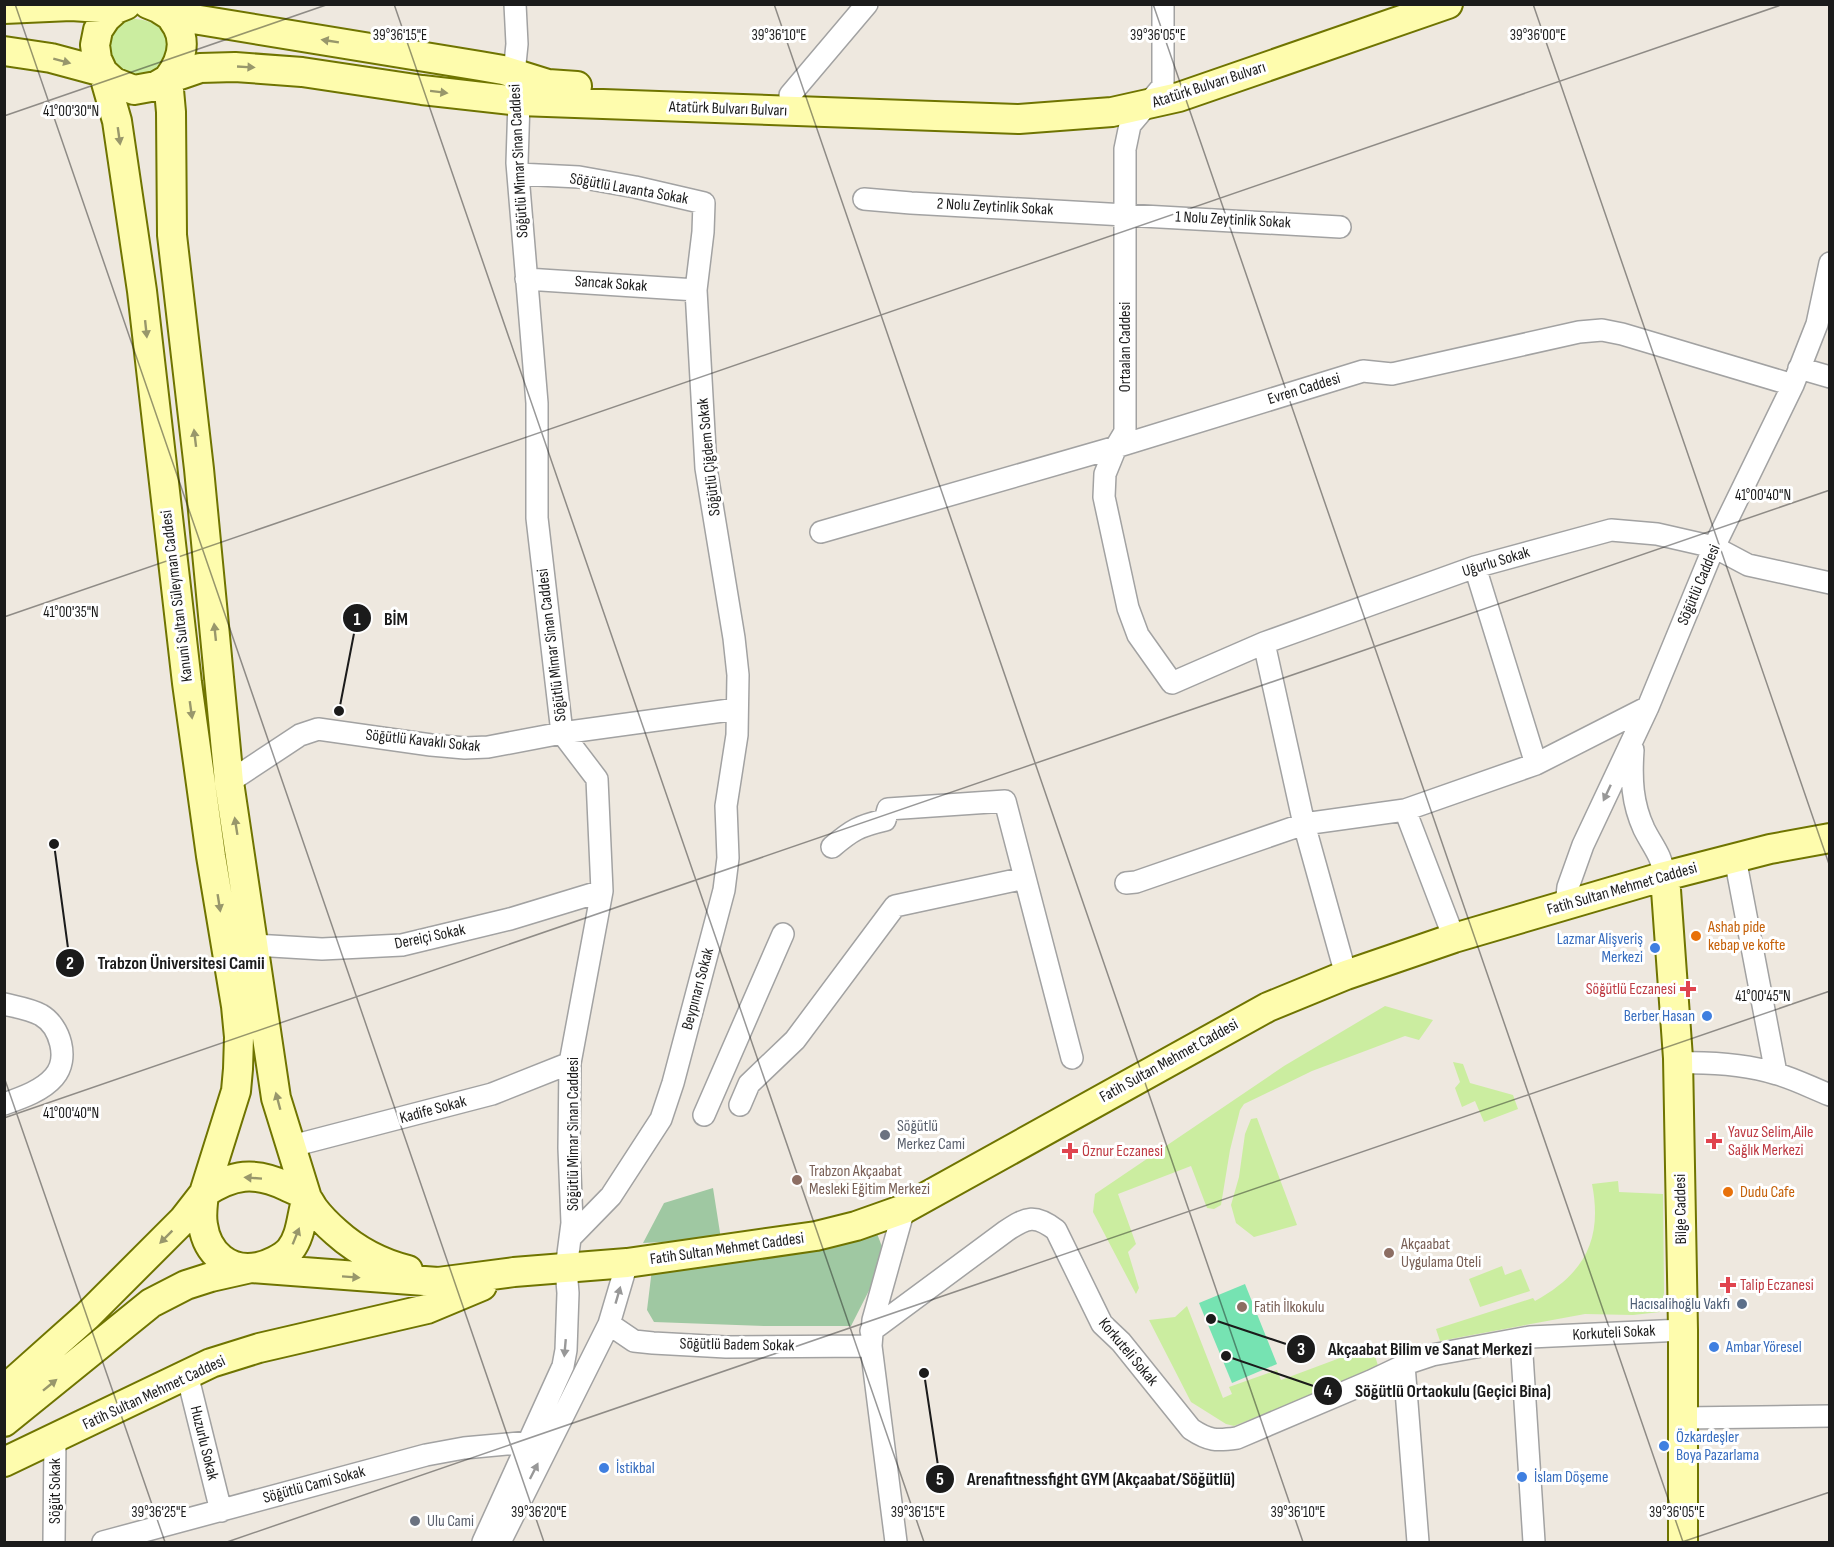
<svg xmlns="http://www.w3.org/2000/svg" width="1834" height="1547" font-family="'Sofia Sans Condensed',sans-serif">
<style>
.grass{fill:#cbeda0}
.cemetery{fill:#9fc8a2}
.pitch{fill:#76e3b2}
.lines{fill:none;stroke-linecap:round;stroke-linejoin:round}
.street-casing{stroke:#a2a2a2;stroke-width:24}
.secondary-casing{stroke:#6f7400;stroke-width:32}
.street{stroke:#fff;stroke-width:21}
.secondary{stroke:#fefcad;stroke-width:28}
.oneway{fill:#98976b}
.oneway2{fill:#989898}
.ticks{fill:none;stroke:#1b1b1b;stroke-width:1.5;stroke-opacity:0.45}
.food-dot{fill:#e8710a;stroke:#fff;stroke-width:2}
.shop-dot{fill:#3f7fe0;stroke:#fff;stroke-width:2}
.health-dot{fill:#e0444e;stroke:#fff;stroke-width:2}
.worship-dot{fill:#6b7280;stroke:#fff;stroke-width:2}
.education-dot{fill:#8d6e63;stroke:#fff;stroke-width:2}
.service-dot{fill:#5c6f8a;stroke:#fff;stroke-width:2}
.labels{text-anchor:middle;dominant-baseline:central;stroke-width:6;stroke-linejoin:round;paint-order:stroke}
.street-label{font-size:16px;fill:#1b1b1b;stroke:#fff}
.food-label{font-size:16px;fill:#c56008;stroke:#fff;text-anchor:start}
.shop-label{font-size:16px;fill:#366cbe;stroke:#fff;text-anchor:start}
.health-label{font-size:16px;fill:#be3a42;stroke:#fff;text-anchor:start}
.worship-label{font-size:16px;fill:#5b616d;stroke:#fff;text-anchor:start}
.education-label{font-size:16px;fill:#785e54;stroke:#fff;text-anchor:start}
.service-label{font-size:16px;fill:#4e5e75;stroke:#fff;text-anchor:end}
.ticks-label{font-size:15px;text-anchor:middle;fill:#1b1b1b;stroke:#fff;stroke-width:6;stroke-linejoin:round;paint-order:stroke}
.leader{fill:none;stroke:#1b1b1b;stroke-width:2}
.callout-dot{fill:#1b1b1b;stroke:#fff;stroke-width:2}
.mark-label{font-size:18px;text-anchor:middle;font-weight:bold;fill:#fff}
.callout-label{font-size:18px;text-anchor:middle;font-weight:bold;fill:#1b1b1b;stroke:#fff;stroke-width:6;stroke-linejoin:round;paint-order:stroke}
</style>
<rect width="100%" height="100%" fill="#eee8df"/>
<path class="grass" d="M133 19C148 19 169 27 169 46 169 54 161 66 159 74L121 78 105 44C110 31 120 22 133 19Z
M1385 1006 1433 1020 1419 1040 1405 1036 1312 1071 1244 1104 1240 1110 1230 1150 1221 1205 1214 1209 1207 1208 1191 1166 1118 1194 1136 1244 1128 1252 1139 1288 1136 1294 1093 1212 1095 1194 1284 1066Z
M1453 1062 1463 1064 1470 1083 1513 1095 1518 1109 1484 1122 1475 1101 1462 1107 1455 1088 1460 1082Z
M1257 1118 1297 1225 1254 1237 1236 1223 1231 1205 1239 1177 1245 1134 1251 1119Z
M1618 1181 1619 1192 1663 1194 1664 1293 1660 1312 1633 1315 1585 1314 1440 1341 1436 1329 1533 1298 1535 1301C1584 1274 1603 1240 1592 1184Z
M1502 1266 1505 1275 1521 1269 1530 1291 1480 1307 1469 1279Z
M1187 1306 1223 1398 1232 1394 1229 1387 1277 1370 1281 1380 1372 1346 1379 1369 1234 1426 1226 1424 1191 1402 1149 1320 1175 1317Z"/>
<path class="cemetery" d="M713 1188 721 1239 643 1243 664 1203Z
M876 1231 886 1257 851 1326H765L654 1322 647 1310 652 1269Z"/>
<path class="pitch" d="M1245 1284 1277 1364 1232 1383 1199 1303Z"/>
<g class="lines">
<defs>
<path id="street" d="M1163 4V86L1130 125 1125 149V432L1116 447 1105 474 1104 497 1128 608 1138 635 1172 683 1264 643 1475 567 1611 530 1657 534 1714 547 1748 565 1830 583
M790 95 867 4
M518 174 579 177 635 187 704 203 703 232 696 290 706 468 734 638 738 675 737 735 726 806 728 858 724 890 673 1083 661 1119 611 1196 571 1237
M864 199 911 203 1340 227
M526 279 696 290
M1799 368 1830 377
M821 532 1116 447 1363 371 1392 374 1579 332 1602 330 1622 334 1793 385
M1475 567 1536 764
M1264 643 1304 824 1346 975
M1633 750C1631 779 1632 803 1644 829 1653 847 1661 854 1665 876
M229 782 300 735 318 729 431 745 465 748 488 747 562 733 737 709
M1405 810 1454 938
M832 847C852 830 859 826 885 820L888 809 1005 801 1072 1058
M1735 858 1776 1073
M1126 883 1136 882 1304 824 1405 810 1536 764 1648 707
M1566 905 1568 887 1583 845 1648 707 1714 547 1793 385 1817 324 1830 263
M254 945 322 949 402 945 510 919 602 891
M4 1004C16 1007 30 1009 41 1015 60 1026 70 1059 54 1077 42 1091 21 1098 4 1104
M1678 1063C1711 1062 1745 1064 1777 1074 1795 1079 1812 1088 1830 1095
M740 1105 749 1084 795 1040 895 906 1025 878
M704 1115 783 934
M292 1146 492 1094 570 1063
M609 1324 634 1341 653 1343 726 1347 871 1346
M871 1331 1006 1231C1027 1217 1035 1214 1056 1230L1102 1324 1121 1342 1191 1429C1209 1441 1216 1441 1237 1438L1371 1381 1411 1362 1432 1355 1530 1337 1683 1330
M1521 1339 1534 1542
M1404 1365 1418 1542
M187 1374 221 1511
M1683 1418 1830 1416
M54 1542 55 1439
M103 1542 426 1455 464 1448 529 1442
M483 1542 563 1366 566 1350 568 1293 566 1269 572 1223 569 1148 570 1063 602 891 597 779 562 733 537 518V403L517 163 519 101 514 74 517 44 515 4
M500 1542 609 1324 627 1263
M896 1542 871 1346 873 1320 904 1209"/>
<path id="secondary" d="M148 4 158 8 169 15 480 66 503 70 548 84 577 86
M166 4C168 14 172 18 177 26 187 44 180 63 168 79L171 112 172 235 199 469 229 782 276 1098 307 1198
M4 9 71 6 116 9 126 5
M4 51 51 58 103 72 114 82 134 90 156 86 168 79 200 68 235 67 302 72 422 90 519 101 1019 119 1112 112 1179 97 1448 4
M1665 876 1678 1058 1683 1330V1542
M307 1198C301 1215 302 1235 290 1250 283 1258 268 1265 258 1267 229 1273 207 1253 203 1225 201 1215 203 1204 204 1193 233 1174 254 1171 286 1186 292 1189 301 1192 306 1197 309 1200 311 1205 314 1209 320 1217 328 1225 336 1232 357 1251 380 1263 408 1270
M4 1390 87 1316 183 1220 204 1193 236 1091 238 1069 239 1037 236 1006 211 856 187 683 142 291 117 121 103 72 97 59 95 45 98 30 106 18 116 9 118 4
M4 1422 151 1303 186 1285 211 1277 251 1268 438 1282 514 1272 627 1263 816 1236 856 1226 904 1209 1268 1007 1346 975 1454 938 1665 876 1770 849 1830 838
M4 1462 211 1363 259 1348 427 1309 482 1286"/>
</defs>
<use href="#street" class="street-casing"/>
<use href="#secondary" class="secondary-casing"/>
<use href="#street" class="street"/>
<use href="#secondary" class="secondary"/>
</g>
<defs><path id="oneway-solid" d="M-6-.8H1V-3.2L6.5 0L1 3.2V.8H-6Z" transform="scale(1.5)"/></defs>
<g class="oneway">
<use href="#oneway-solid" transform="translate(330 41) rotate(-171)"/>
<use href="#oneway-solid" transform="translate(62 61) rotate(15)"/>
<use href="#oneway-solid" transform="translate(246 67) rotate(3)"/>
<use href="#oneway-solid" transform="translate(439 92) rotate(7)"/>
<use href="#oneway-solid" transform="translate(119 136) rotate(82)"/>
<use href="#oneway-solid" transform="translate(146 329) rotate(84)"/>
<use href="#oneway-solid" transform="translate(195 438) rotate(-97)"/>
<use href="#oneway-solid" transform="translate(215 632) rotate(-96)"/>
<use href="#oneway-solid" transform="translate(191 710) rotate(82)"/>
<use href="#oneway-solid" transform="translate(236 826) rotate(-99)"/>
<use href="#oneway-solid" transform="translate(219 903) rotate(81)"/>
<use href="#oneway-solid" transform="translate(278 1101) rotate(-105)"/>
<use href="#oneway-solid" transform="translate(253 1178) rotate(-176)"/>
<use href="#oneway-solid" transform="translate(296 1236) rotate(-68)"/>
<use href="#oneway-solid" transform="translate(166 1237) rotate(135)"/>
<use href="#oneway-solid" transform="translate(351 1277) rotate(4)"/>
<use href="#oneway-solid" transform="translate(50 1385) rotate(-39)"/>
</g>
<g class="oneway2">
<use href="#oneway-solid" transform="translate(1607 793) rotate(115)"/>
<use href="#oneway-solid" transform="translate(618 1295) rotate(-74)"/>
<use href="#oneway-solid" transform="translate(565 1348) rotate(95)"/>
<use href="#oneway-solid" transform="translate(534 1471) rotate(-63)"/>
</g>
<path class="ticks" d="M15 4 544 1542M394 4 924 1542M774 4 1303 1542M1153 4 1683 1542M1533 4 1830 867M4 116 329 4M4 617 1784 4M4 1077 165 1542M4 1118 1830 490M227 1542 1830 991M1682 1542 1830 1492"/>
<g class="food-dot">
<circle cx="1696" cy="936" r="6"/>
<circle cx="1728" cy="1192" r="6"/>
</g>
<g class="shop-dot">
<circle cx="1655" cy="948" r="6"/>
<circle cx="1707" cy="1016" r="6"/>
<circle cx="1714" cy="1347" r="6"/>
<circle cx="1664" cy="1446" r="6"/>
<circle cx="604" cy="1468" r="6"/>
<circle cx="1522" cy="1477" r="6"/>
</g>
<g class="health-dot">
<path d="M1685 980h6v6h6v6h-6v6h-6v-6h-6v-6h6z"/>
<path d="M1711 1132h6v6h6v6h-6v6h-6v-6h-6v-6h6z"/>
<path d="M1067 1142h6v6h6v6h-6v6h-6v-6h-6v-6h6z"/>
<path d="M1725 1276h6v6h6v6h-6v6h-6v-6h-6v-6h6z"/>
</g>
<g class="worship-dot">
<circle cx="885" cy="1135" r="6"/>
<circle cx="415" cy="1521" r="6"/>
</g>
<g class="education-dot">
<circle cx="797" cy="1180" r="6"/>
<circle cx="1389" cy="1253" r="6"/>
<circle cx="1242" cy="1307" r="6"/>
</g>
<circle class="service-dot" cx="1742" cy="1304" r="6"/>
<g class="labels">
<g class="street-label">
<text transform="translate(1209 85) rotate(-18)">Atatürk Bulvarı Bulvarı</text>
<text transform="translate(728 109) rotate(2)">Atatürk Bulvarı Bulvarı</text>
<text transform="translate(519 161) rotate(-93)">Söğütlü Mimar Sinan Caddesi</text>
<text transform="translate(629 189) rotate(10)">Söğütlü Lavanta Sokak</text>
<text transform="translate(995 207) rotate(3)">2 Nolu Zeytinlik Sokak</text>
<text transform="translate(1233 220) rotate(3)">1 Nolu Zeytinlik Sokak</text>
<text transform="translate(611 284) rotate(4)">Sancak Sokak</text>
<text transform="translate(1125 347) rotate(-90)">Ortaalan Caddesi</text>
<text transform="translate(1304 389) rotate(-17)">Evren Caddesi</text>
<text transform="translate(709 457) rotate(-96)">Söğütlü Çiğdem Sokak</text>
<text transform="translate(1496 562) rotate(-17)">Uğurlu Sokak</text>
<text transform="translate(1699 585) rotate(-67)">Söğütlü Caddesi</text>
<text transform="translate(177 596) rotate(-97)">Kanuni Sultan Süleyman Caddesi</text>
<text transform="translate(552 645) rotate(-97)">Söğütlü Mimar Sinan Caddesi</text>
<text transform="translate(423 741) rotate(6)">Söğütlü Kavaklı Sokak</text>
<text transform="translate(1622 889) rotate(-16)">Fatih Sultan Mehmet Caddesi</text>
<text transform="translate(430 937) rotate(-12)">Dereiçi Sokak</text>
<text transform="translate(698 989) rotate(-75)">Beypınarı Sokak</text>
<text transform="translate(1169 1061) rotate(-29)">Fatih Sultan Mehmet Caddesi</text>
<text transform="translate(433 1110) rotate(-15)">Kadife Sokak</text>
<text transform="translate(573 1134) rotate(-90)">Söğütlü Mimar Sinan Caddesi</text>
<text transform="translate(1681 1209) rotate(-91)">Bilge Caddesi</text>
<text transform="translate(727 1249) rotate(-8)">Fatih Sultan Mehmet Caddesi</text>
<text transform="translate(1614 1333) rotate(-3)">Korkuteli Sokak</text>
<text transform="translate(737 1345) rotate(1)">Söğütlü Badem Sokak</text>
<text transform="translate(1128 1352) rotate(50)">Korkuteli Sokak</text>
<text transform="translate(154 1393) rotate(-25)">Fatih Sultan Mehmet Caddesi</text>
<text transform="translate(204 1443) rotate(76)">Huzurlu Sokak</text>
<text transform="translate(314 1485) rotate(-15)">Söğütlü Cami Sokak</text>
<text transform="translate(55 1491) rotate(-90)">Söğüt Sokak</text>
</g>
<g class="food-label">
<text x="1708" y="927">Ashab pide<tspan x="1708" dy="18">kebap ve kofte</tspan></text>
<text x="1740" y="1192">Dudu Cafe</text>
</g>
<g class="shop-label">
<text x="1643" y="939" text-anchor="end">Lazmar Alişveriş<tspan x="1643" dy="18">Merkezi</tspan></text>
<text x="1695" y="1016" text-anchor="end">Berber Hasan</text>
<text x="1726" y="1347">Ambar Yöresel</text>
<text x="1676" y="1437">Özkardeşler<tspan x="1676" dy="18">Boya Pazarlama</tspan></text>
<text x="616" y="1468">İstikbal</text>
<text x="1534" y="1477">İslam Döşeme</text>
</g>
<g class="health-label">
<text x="1676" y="989" text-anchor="end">Söğütlü Eczanesi</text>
<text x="1728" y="1132">Yavuz Selim,Aile<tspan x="1728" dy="18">Sağlık Merkezi</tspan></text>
<text x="1082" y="1151">Öznur Eczanesi</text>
<text x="1740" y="1285">Talip Eczanesi</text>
</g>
<g class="worship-label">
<text x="897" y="1126">Söğütlü<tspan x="897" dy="18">Merkez Cami</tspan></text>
<text x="427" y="1521">Ulu Cami</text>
</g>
<g class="education-label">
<text x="809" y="1171">Trabzon Akçaabat<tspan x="809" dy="18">Mesleki Eğitim Merkezi</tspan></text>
<text x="1401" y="1244">Akçaabat<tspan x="1401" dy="18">Uygulama Oteli</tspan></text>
<text x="1254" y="1307">Fatih İlkokulu</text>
</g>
<g class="service-label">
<text x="1730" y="1304">Hacısalihoğlu Vakfı</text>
</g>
</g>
<g class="ticks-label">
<text x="400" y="40">39°36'15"E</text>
<text x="779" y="40">39°36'10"E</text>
<text x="1158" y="40">39°36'05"E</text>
<text x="1538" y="40">39°36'00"E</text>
<text x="71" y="116">41°00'30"N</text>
<text x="1763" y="500">41°00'40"N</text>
<text x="71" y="617">41°00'35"N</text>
<text x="1763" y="1001">41°00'45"N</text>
<text x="71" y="1118">41°00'40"N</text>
<text x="159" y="1517">39°36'25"E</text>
<text x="539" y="1517">39°36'20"E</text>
<text x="918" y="1517">39°36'15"E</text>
<text x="1298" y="1517">39°36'10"E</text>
<text x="1677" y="1517">39°36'05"E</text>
</g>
<path class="leader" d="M339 711L357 618M54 844L70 963M1211 1319L1301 1349M1226 1356L1328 1391M924 1373L940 1479"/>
<g class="callout-dot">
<circle cx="339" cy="711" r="6"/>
<circle cx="54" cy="844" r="6"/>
<circle cx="1211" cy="1319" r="6"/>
<circle cx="1226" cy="1356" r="6"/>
<circle cx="924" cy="1373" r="6"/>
<circle cx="357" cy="618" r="15"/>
<circle cx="70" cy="963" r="15"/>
<circle cx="1301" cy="1349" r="15"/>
<circle cx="1328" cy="1391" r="15"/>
<circle cx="940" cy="1479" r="15"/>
</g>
<g class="mark-label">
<text x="357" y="625">1</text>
<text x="70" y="969">2</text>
<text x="1301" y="1355">3</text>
<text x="1328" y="1397">4</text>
<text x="940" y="1485">5</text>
</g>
<g class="callout-label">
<text x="396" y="625">BİM</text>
<text x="181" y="969">Trabzon Üniversitesi Camii</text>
<text x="1430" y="1355">Akçaabat Bilim ve Sanat Merkezi</text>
<text x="1453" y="1397">Söğütlü Ortaokulu (Geçici Bina)</text>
<text x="1101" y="1485">Arenafitnessfight GYM (Akçaabat/Söğütlü)</text>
</g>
<rect width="1834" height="1547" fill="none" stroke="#1b1b1b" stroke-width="12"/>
</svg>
